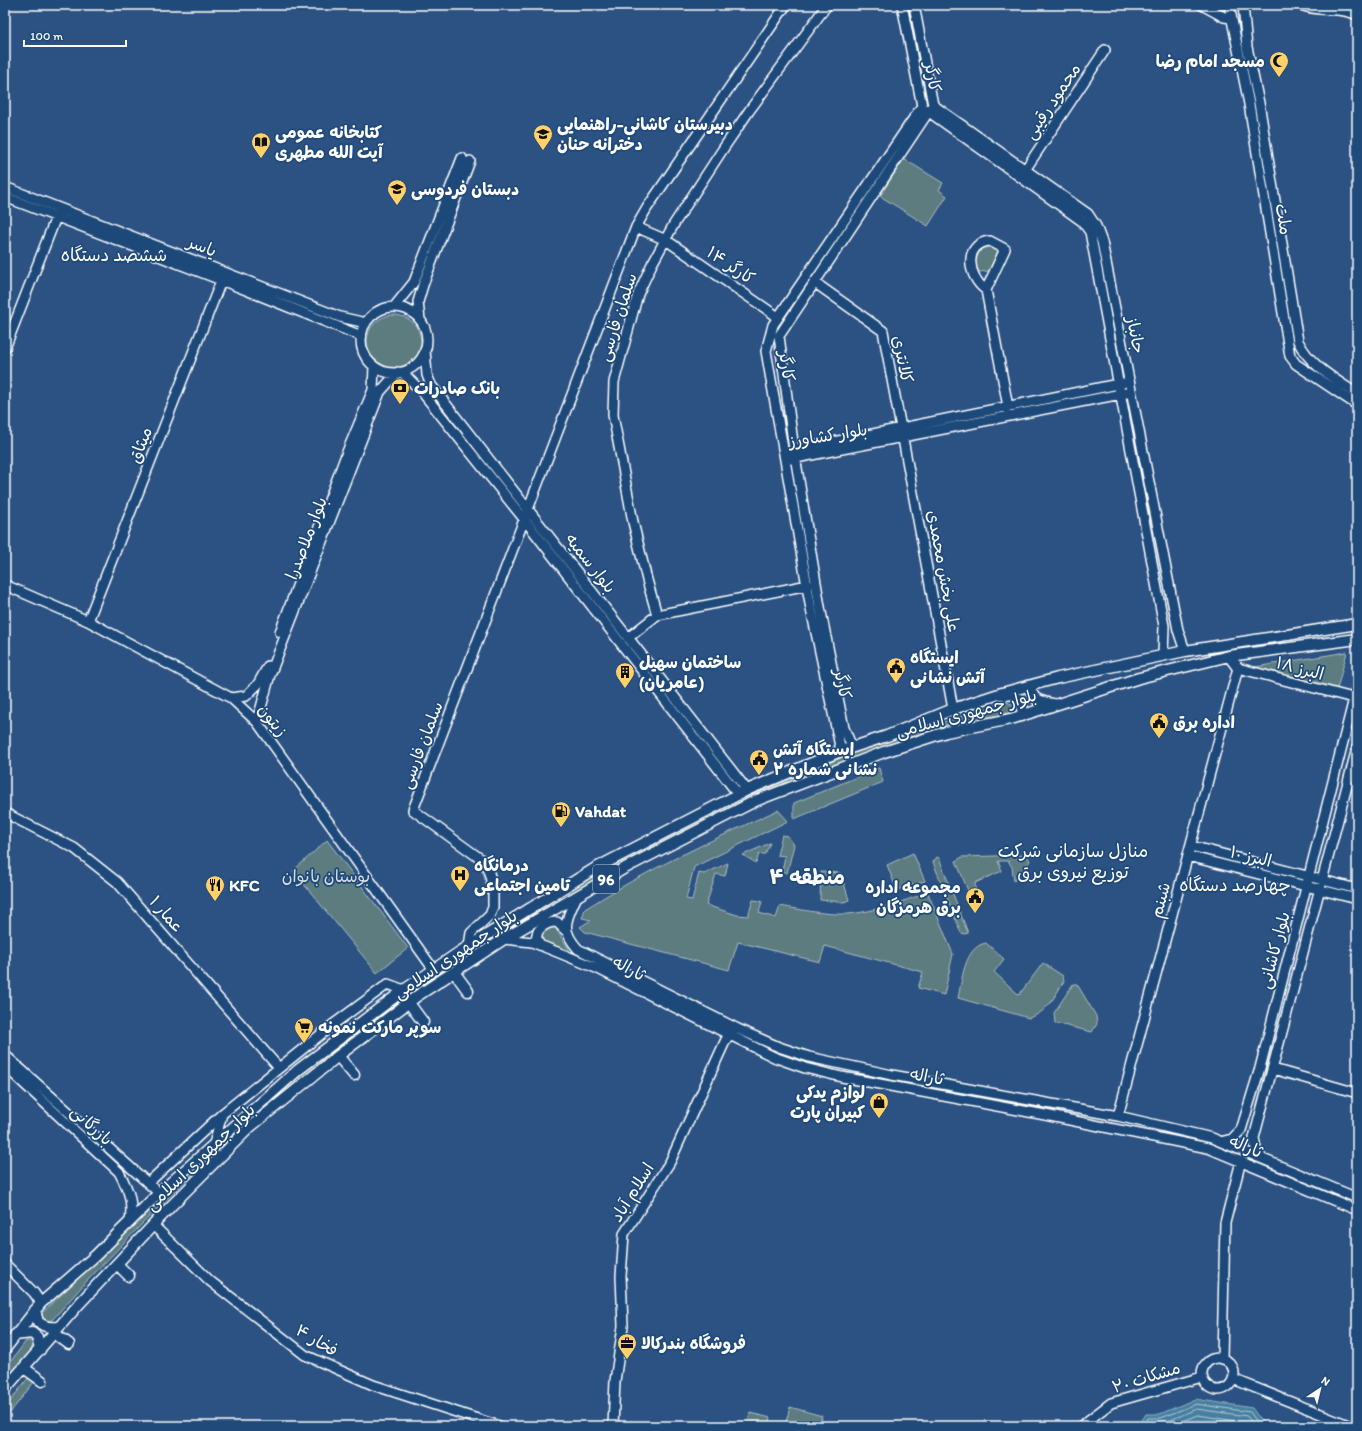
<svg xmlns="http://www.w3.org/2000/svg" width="1362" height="1431" font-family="Itim,'Playpen Sans Arabic',sans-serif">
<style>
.green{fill:#5b7b80;stroke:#adbdc0}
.water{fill:#467fa0;stroke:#90b2c6}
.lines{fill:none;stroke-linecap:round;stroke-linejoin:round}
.shore{stroke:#b5ccd9;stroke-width:1}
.secondary-casing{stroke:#fff;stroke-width:12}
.primary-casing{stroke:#fff;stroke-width:13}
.secondary{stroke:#1f4a7a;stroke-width:9}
.primary{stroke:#1f4a7a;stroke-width:10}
.labels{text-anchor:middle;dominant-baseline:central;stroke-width:3.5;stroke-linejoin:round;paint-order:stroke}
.shield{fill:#1f4a7a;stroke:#bcc9d7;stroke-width:1}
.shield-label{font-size:16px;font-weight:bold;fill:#fff}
.poi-label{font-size:17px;font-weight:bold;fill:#fff;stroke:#1f4a7a;text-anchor:start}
.street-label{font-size:17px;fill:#fff;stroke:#1f4a7a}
.park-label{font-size:17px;fill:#d6dedf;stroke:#1f4a7a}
.neighbourhood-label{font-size:18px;fill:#fff;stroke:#1f4a7a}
.district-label{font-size:21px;font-weight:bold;fill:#fff;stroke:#1f4a7a}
</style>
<rect width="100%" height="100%" fill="#2c5283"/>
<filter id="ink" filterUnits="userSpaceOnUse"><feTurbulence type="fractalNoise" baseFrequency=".025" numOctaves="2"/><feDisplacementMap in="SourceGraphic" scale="8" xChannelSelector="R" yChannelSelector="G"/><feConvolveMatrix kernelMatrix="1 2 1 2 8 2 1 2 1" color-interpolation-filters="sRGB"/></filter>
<g filter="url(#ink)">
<path class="green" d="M904 159 943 183 939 190 947 196 928 226 880 196Z
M989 245 998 251 990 271 979 272 975 265C977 256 979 249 989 245Z
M367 342a27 27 0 1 1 54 0a27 27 0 1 1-54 0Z
M1347 652 1337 689 1255 667Z
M1006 702 1015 705 1014 710 1009 713 939 726 852 759 601 876 531 916 462 961 265 1110 182 1184 141 1225 86 1282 52 1320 45 1321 41 1318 42 1313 217 1147 317 1062 373 1019 496 933 592 875 733 803 853 753 922 729Z
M879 768 883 782 794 819V803Z
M778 810 788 821 694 867 686 899 692 900 699 873 704 874 728 863 725 876 716 874 706 905 737 915 748 916 753 900 762 901 759 913 776 918 780 906C803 910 825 915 848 914 875 912 902 901 928 893L953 954 944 995 918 988 923 972 825 946 820 962 738 942 729 970 585 932 580 927 591 920 582 918 585 909C646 870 712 840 778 810Z
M782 835 788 836 794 845 787 873 782 871 785 856 777 855Z
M327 840 408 948 377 973 293 871Z
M770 843 765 854H759L756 863 743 855Z
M913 853 925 881 897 890 887 865Z
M1027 855 1030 861 1014 881 1012 867 1008 861H998L1002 871 975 883 976 896 971 898 956 861 962 857Z
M937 857 939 858 968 933 965 934 961 933 933 862Z
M821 872 841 873 849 900 844 902 820 900Z
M554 926 572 954 546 944 541 939V932L547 928Z
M986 943 1004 959 994 972 1019 995 1043 963 1063 976 1064 981C1055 996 1047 1013 1029 1018L958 998C962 981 964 947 986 943Z
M1073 984H1077L1096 1016 1097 1024 1092 1032 1055 1023 1054 1013Z
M26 1341H31L32 1343V1351L5 1381V1369Z
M28 1378 34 1382 5 1419V1408Z
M790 1407 822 1416 820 1426H785Z
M750 1413 771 1418 769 1426H747Z"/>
<path class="water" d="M1195 1399 1252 1408 1265 1426H1138L1146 1414H1160Z"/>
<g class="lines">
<path class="shore" d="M1143 1426 1148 1418H1161L1196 1404 1250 1412 1260 1426
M1149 1426 1151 1423H1164L1196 1409 1247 1416 1254 1426
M1171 1426 1197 1415 1243 1422 1247 1426"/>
<defs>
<path id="secondary" d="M914 5 933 105
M1202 5 1224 17 1231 18
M1229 5 1249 104 1290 356 1296 364 1357 405
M1243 5 1247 47 1259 103 1298 341C1310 366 1335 379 1357 394
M1301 5C1319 13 1339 6 1357 15
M933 105 1088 214 1096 226 1102 242 1178 630 1185 651
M925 109 1082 221 1090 232 1164 626 1163 655
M1025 170 1105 50
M5 187 340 317 366 323
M5 197 221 280 361 336
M636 227 666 240 778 317
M990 241 1005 249 986 290C968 278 962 244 990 241Z
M814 282 883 331 953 709
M986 290 1009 412
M394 307 414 282 462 158
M361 340a33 33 0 1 1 66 0a33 33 0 1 1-66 0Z
M420 320 418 302 423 285 470 161
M5 348 58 212
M425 350 427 375 431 385 747 790
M402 372 422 392 524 519 738 794
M789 454 794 450 1123 383
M791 459 1126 393
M5 585 88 621 231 698 257 722 434 970
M657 615 647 580 633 522 613 415 614 382 638 294 652 264 674 224 723 149 749 111 827 5
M88 621 223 276
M280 632 347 452 373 390 374 366
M628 638 657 615 808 585
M231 698 246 696 258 684 268 666
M257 722 270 675 380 392 398 372
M852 747 844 728 820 607 794 450 779 336 933 105
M841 751 811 609 766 351 773 325 922 106 902 5
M5 813 74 848 117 882 279 1068
M1191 846 1357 889
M1188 856 1357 899
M577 896C567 919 559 928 578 949L738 1029 779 1047 809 1057 892 1075 1118 1116 1212 1138 1357 1198
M504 939 532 942 562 954 596 968 774 1057 805 1068 842 1077 1045 1115 1208 1148 1357 1210
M540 945C530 932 545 922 557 922L566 931
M469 946 471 933 490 915 493 907V890L490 876 485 862 413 810 636 227 647 208 786 5
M5 1055 159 1193
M5 1066 119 1172C129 1191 133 1200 130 1222
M1273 1069 1357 1093
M1118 1116 1238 668 1357 699
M1224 1141 1232 1139 1241 1130 1260 1068 1357 687
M214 1144 222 1114 335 1023 388 984 404 990
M1261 1157 1256 1149 1254 1138 1357 748
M148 1183 222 1114
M153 1225 210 1281 305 1355 373 1385 499 1426
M5 1264 34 1293 41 1303
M1202 1374a16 16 0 1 1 32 0a16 16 0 1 1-32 0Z
M1222 1359 1225 1223 1241 1161
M1233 1379 1351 1426
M613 1426 615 1381 623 1326 621 1276 624 1234 670 1162 728 1035
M1081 1426 1111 1403 1202 1377"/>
<path id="primary" d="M1229 656 1238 668
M1029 686C1034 701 1038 701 1053 704
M1005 695 1014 694C1022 701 1023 705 1022 716
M454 972 468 991
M409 1003 423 1022
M338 1056 354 1075
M117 1264 129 1276
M35 1310 38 1322C45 1327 50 1328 59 1327
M54 1333 69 1344
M15 1335 32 1333 37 1337 40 1350
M5 1349 41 1303 95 1256 159 1193 298 1070 404 990 461 951 594 869 747 790 841 751 887 736 953 709 1002 693 1058 678 1185 651 1357 624
M24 1368 42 1381
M5 1389 79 1304 171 1206 250 1127 338 1056 417 996 504 939 625 868 755 801 884 752 946 732 1011 719 1139 678 1229 656 1357 639"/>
</defs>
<use href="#secondary" class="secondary-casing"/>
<use href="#primary" class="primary-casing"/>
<use href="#secondary" class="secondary"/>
<use href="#primary" class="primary"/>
</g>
</g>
<defs>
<symbol id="mosque-pin" viewBox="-11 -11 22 30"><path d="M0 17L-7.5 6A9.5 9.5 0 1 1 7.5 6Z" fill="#ffd166" stroke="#1f4a7a"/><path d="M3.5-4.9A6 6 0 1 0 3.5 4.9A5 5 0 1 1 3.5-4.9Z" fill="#111"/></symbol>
<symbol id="school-pin" viewBox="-11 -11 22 30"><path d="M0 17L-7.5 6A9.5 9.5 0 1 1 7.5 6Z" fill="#ffd166" stroke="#1f4a7a"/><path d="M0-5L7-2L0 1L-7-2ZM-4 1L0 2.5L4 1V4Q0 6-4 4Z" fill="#111"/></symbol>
<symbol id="library-pin" viewBox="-11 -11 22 30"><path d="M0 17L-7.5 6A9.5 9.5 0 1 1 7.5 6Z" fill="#ffd166" stroke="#1f4a7a"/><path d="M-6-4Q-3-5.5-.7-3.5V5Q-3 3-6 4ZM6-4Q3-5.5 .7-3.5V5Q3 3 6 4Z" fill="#111"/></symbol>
<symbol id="bank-pin" viewBox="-11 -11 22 30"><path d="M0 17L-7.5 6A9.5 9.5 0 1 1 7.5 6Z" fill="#ffd166" stroke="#1f4a7a"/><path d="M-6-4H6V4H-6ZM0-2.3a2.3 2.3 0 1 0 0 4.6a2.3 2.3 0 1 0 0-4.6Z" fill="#111"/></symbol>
<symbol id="civic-pin" viewBox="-11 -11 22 30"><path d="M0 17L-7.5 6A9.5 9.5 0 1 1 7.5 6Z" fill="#ffd166" stroke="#1f4a7a"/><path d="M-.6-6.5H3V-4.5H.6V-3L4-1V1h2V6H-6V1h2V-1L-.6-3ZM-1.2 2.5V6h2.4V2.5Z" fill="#111"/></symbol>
<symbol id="building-pin" viewBox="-11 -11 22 30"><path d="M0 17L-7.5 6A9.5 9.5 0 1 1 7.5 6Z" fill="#ffd166" stroke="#1f4a7a"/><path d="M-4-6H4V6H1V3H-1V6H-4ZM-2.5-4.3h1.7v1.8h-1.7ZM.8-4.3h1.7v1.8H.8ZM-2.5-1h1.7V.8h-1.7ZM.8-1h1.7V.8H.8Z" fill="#111"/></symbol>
<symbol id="fuel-pin" viewBox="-11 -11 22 30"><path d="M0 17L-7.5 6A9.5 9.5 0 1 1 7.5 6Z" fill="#ffd166" stroke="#1f4a7a"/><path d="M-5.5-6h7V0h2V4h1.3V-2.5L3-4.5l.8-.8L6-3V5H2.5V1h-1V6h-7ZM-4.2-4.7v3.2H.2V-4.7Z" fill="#111"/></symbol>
<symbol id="hospital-pin" viewBox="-11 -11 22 30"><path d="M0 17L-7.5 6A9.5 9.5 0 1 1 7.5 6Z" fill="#ffd166" stroke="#1f4a7a"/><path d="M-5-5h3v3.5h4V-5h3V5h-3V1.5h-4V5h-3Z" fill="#111"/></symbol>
<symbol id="restaurant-pin" viewBox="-11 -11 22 30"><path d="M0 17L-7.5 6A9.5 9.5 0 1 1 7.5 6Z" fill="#ffd166" stroke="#1f4a7a"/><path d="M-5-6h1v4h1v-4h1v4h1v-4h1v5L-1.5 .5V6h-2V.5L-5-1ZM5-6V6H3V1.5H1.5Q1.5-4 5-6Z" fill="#111"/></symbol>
<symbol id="supermarket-pin" viewBox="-11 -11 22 30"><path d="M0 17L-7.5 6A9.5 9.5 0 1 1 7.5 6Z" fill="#ffd166" stroke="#1f4a7a"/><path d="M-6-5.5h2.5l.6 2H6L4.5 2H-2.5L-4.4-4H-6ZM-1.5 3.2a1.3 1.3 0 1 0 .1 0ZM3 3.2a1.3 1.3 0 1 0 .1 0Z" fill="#111"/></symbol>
<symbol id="shop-pin" viewBox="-11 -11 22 30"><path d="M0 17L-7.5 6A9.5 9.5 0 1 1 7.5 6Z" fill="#ffd166" stroke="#1f4a7a"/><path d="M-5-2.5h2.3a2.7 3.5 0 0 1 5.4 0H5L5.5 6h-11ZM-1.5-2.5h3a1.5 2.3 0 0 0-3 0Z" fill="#111"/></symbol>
<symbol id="office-pin" viewBox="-11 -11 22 30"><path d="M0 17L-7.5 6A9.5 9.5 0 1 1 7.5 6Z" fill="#ffd166" stroke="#1f4a7a"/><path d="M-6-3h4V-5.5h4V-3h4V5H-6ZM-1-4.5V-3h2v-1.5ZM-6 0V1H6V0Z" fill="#111"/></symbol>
</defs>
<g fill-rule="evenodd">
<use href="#mosque-pin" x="1268" y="50" width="22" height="30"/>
<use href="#school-pin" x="532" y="123" width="22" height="30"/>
<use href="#library-pin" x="250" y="131" width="22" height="30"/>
<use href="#school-pin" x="386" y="178" width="22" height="30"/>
<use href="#bank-pin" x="389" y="377" width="22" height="30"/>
<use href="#civic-pin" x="885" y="656" width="22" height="30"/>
<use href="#building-pin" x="614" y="661" width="22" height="30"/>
<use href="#civic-pin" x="1148" y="711" width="22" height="30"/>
<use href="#civic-pin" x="748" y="748" width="22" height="30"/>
<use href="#fuel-pin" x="550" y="800" width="22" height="30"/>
<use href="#hospital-pin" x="449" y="864" width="22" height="30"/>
<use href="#restaurant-pin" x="204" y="874" width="22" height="30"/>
<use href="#civic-pin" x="964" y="886" width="22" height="30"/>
<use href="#supermarket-pin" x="293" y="1016" width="22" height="30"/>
<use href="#shop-pin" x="868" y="1091" width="22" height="30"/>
<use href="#office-pin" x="616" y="1332" width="22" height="30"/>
</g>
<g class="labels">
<rect class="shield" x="593" y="865" width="26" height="28" rx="3"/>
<g class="shield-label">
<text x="606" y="879">96</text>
</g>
<g class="poi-label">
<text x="1265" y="61" text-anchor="end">مسجد امام رضا</text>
<text x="557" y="124">دبیرستان کاشانی-راهنمایی<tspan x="557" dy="20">دخترانه حنان</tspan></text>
<text x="275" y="132">کتابخانه عمومی<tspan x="275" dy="20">آیت الله مطهری</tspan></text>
<text x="411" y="189">دبستان فردوسی</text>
<text x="414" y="388">بانک صادرات</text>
<text x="910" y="657">ایستگاه<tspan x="910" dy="20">آتش نشانی</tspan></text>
<text x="639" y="662">ساختمان سهیل<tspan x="639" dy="20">(عامریان)</tspan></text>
<text x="1173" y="722">اداره برق</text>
<text x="773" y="749">ایستگاه آتش<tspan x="773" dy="20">نشانی شماره ۲</tspan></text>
<text x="575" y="811">Vahdat</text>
<text x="474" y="865">درمانگاه<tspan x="474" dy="20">تامین اجتماعی</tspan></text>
<text x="229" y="885">KFC</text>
<text x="961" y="887" text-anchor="end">مجموعه اداره<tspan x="961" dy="20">برق هرمزگان</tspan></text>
<text x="318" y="1027">سوپر مارکت نمونه</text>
<text x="865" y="1092" text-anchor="end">لوازم یدکی<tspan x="865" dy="20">کبیران پارت</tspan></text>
<text x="641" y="1343">فروشگاه بندرکالا</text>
</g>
<g class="street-label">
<text transform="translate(933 77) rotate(80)">کارگر</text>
<text transform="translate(1052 101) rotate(-56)">محمود رقیبی</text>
<text transform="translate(1284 219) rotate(81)">ملت</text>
<text transform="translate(202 246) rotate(21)">یاسر</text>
<text transform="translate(731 265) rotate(34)">کارگر ۱۴</text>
<text transform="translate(617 317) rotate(-72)">سلمان فارسی</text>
<text transform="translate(1136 335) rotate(79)">جانباز</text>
<text transform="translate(903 359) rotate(79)">کلانتری</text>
<text transform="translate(787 366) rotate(82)">کارگر</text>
<text transform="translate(828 435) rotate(-9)">بلوار کشاورز</text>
<text transform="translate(140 445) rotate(-69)">میثاق</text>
<text transform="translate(306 538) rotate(-69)">بلوار ملاصدرا</text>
<text transform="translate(591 563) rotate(52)">بلوار سمیه</text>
<text transform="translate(944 571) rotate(80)">علی بخش محمدی</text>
<text transform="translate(1300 668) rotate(15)">البرز ۱۸</text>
<text transform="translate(843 684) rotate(78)">کارگر</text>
<text transform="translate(966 713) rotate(-15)">بلوار جمهوری اسلامی</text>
<text transform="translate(273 720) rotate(52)">زیتون</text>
<text transform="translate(421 745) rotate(-69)">سلمان فارسی</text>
<text transform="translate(1251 856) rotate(14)">البرز ۱۰</text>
<text transform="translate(1160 900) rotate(-75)">شبنم</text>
<text transform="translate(167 914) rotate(49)">عمار ۱</text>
<text transform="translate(1274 950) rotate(-75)">بلوار کاشانی</text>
<text transform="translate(455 954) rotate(-34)">بلوار جمهوری اسلامی</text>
<text transform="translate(629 968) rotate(28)">ثاراله</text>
<text transform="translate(927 1076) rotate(10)">ثاراله</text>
<text transform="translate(92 1125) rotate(43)">بازرگانی</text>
<text transform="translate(1246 1146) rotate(23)">ثاراله</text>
<text transform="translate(200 1157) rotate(-44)">بلوار جمهوری اسلامی</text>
<text transform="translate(632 1192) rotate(-58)">اسلام آباد</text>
<text transform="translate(317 1340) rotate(31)">فخار ۴</text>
<text transform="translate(1146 1377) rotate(-17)">مشکات ۲۰</text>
</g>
<g class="park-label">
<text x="326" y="876">بوستان بانوان</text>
</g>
<g class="neighbourhood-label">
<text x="114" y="255">ششصد دستگاه</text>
<text x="1073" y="851">منازل سازمانی شرکت<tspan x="1073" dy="21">توزیع نیروی برق</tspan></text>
<text x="1235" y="885">چهارصد دستگاه</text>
</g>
<g class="district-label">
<text x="807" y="876">منطقه ۴</text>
</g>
</g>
<rect width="1362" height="1431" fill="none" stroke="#1f4a7a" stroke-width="20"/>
<rect x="10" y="10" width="1342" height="1411" fill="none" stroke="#fff" stroke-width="1.5" filter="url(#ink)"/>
<g transform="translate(1320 1389) rotate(35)" stroke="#1f4a7a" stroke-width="3" paint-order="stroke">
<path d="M0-3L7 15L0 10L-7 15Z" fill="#ffffff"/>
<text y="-6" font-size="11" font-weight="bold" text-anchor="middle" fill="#ffffff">N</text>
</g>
<path d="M24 40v6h102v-6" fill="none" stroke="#ffffff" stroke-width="2"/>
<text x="30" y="40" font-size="12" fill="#ffffff" stroke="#1f4a7a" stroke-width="3" paint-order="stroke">100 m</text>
</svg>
